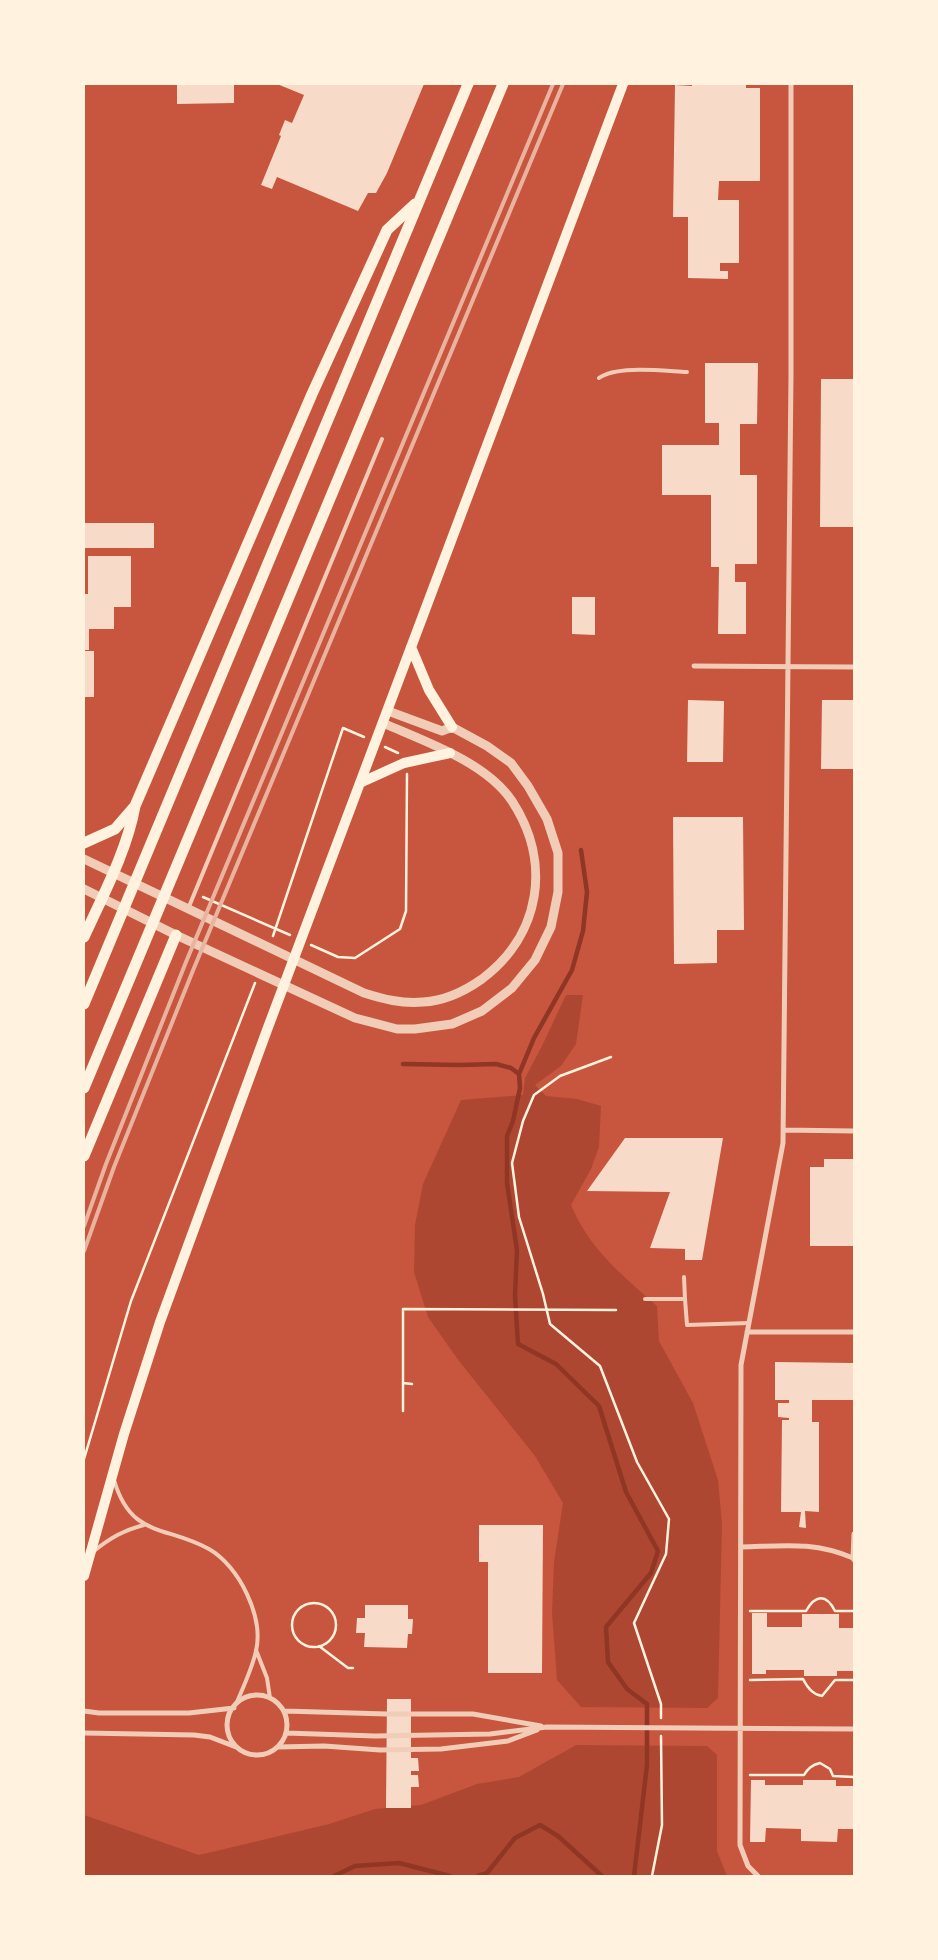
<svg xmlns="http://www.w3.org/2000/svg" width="938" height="1960" font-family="'Nunito Sans',sans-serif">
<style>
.green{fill:#ae4732}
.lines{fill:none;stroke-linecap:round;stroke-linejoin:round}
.stream{stroke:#8f3625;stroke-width:4.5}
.building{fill:#f7dbc8}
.path{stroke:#fff3e0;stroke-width:2.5}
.service{stroke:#f1ccb7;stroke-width:4}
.minor{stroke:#f1ccb7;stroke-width:5}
.tertiary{stroke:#f1ccb7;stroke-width:9}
.secondary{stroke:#fff3e0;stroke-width:10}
.trunk{stroke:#fff3e0;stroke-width:11}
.rail{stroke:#e9b49f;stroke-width:4}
</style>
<rect width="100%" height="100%" fill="#c8553d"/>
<path class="green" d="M566 995H583L576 1044 561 1066 535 1085 546 1096 577 1099 601 1106 599 1147 591 1169 571 1205C590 1250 622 1275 657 1306L659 1341 693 1403 718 1480 722 1524 718 1698 707 1708 581 1707 557 1680 552 1613 554 1562 563 1503 535 1456 459 1361 428 1317 414 1272 415 1225 423 1184 461 1100 523 1095 525 1078 542 1046Z
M576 1745 707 1746 717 1755V1851L727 1876H84V1815L199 1855 329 1824 375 1809 421 1805 477 1784 519 1777Z"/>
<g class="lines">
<path class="stream" d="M581 850 587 892 583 931 572 970 534 1038 519 1074 520 1088 513 1121 507 1136V1183L517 1250 515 1296 518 1344 556 1364 599 1406 626 1492 658 1551 651 1573 606 1627 608 1662 627 1689 647 1704V1765L634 1876
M403 1064 459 1065 496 1064 511 1068 519 1074
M334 1876 355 1866 399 1863 450 1876
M478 1876 487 1873 515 1838 540 1825 558 1836 602 1876"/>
</g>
<path class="building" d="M177 84H234V103L177 104Z
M277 84H424L387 173 376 193H368L358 211 277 177 272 189 261 185 281 136 279 135 285 120 292 123 304 95Z
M692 84H746V88H760V181H719L718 200H739V263H720V271H728V279L688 278V217H673L675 85 692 86Z
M705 363H758L757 424H740V475H757V564H735V582H746V634H718L719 567H711V495H662V445H719V423H705Z
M821 379H854V527H820Z
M84 523H154V548H84Z
M88 556H131V607H114V629H89V650H84V594H88Z
M572 597H595V635L572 634Z
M84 651H94V697H84Z
M688 700 724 701 723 762H687Z
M822 700H854V769H821Z
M673 817H743L744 930H717V963L674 964Z
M625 1138H723L702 1260H685V1249L650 1248 670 1192 587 1191Z
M824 1159H854V1246H810V1167H824Z
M775 1362 854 1363V1400H812V1422H819V1512L805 1511 806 1528 799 1527 801 1512H781L782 1420H789V1418L778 1417V1403H789V1400H775Z
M479 1525H543L542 1673H488V1562H479Z
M365 1605H408V1619H413L412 1634H408L407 1648 364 1647 365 1633H356L357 1618H365Z
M752 1613H767V1627H802V1614H839V1628H854V1671H837V1676H804V1670H766V1674H752Z
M387 1699H411V1758H418L419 1771H411V1775H418L419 1787H411V1808H386Z
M751 1780H765V1785H803V1780H836V1786H854V1829H838L837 1842 801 1841V1829L766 1828 765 1842H750Z"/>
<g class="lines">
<path class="path" d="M385 747 398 753
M203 897 290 935
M273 936 343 728 364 737
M311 945 338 957 355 958 400 929 406 911 407 774
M611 1057 560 1076 534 1095 523 1121 512 1163 519 1217 543 1294 550 1324 600 1366 637 1462 669 1519 666 1554 634 1623 661 1704V1718
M403 1383 412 1384
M403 1411V1309L616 1310
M84 1459 131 1301 255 983
M292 1625a22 22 0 1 1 44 0a22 22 0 1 1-44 0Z
M750 1611H806C815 1595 826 1593 835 1611H854
M319 1646 348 1668H353
M750 1680 803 1679C807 1687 813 1695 822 1696L835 1680H854
M750 1775H804C808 1768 812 1765 820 1763L830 1769 833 1776 854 1777
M652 1876 662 1825 661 1736"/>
<path class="service" d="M599 378C616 365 664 371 687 372
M188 909 382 439
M684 1277 685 1299
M645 1299H685L687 1325 749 1323
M114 1480C131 1538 165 1525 209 1549 239 1566 264 1617 256 1651 252 1669 243 1688 236 1704
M94 1551C110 1538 124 1530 144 1525
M256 1650 267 1678 270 1698"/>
<path class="minor" d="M694 666 854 667
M783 1130 854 1131
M747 1332H854
M741 1547C783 1546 813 1541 853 1558L854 1560
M853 1558 854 1534
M227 1725a30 30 0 1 1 60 0a30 30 0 1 1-60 0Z
M84 1711 99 1713H189L234 1708
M284 1711 387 1714H473L541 1726
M84 1733 194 1735 210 1737 236 1747
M286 1733 375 1736 490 1734 547 1727 854 1729
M278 1747 324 1746 380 1750 441 1749 508 1741 537 1730
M758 1876 748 1866 740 1845 741 1365 783 1143 791 375V84"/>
<path class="tertiary" d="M84 859 364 993C383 999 402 1004 423 1002 444 1001 465 991 482 979 541 935 552 862 512 801 486 762 424 741 383 723
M84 889 176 935 355 1018 397 1029H415L452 1024 482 1011 512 988 535 960 551 927 558 892V853L547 819 528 786 511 763 487 746 452 727 442 731 388 711"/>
<path class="secondary" d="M411 647 429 690 452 727
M362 782 404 763 450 753
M84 1576 124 1434 160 1322 267 1030 623 84"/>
<path class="trunk" d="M84 843 115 829 134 807
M84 937C103 895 127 851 135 806L312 394 387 230 415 204
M84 1004 468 84
M84 1088 503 84
M84 1156 176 935"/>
<path class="rail" d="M84 1226 106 1164 186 962 553 84
M84 1251 114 1167 194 968 563 84"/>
</g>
<rect width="938" height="1960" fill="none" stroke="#fff3e0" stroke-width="170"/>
</svg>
